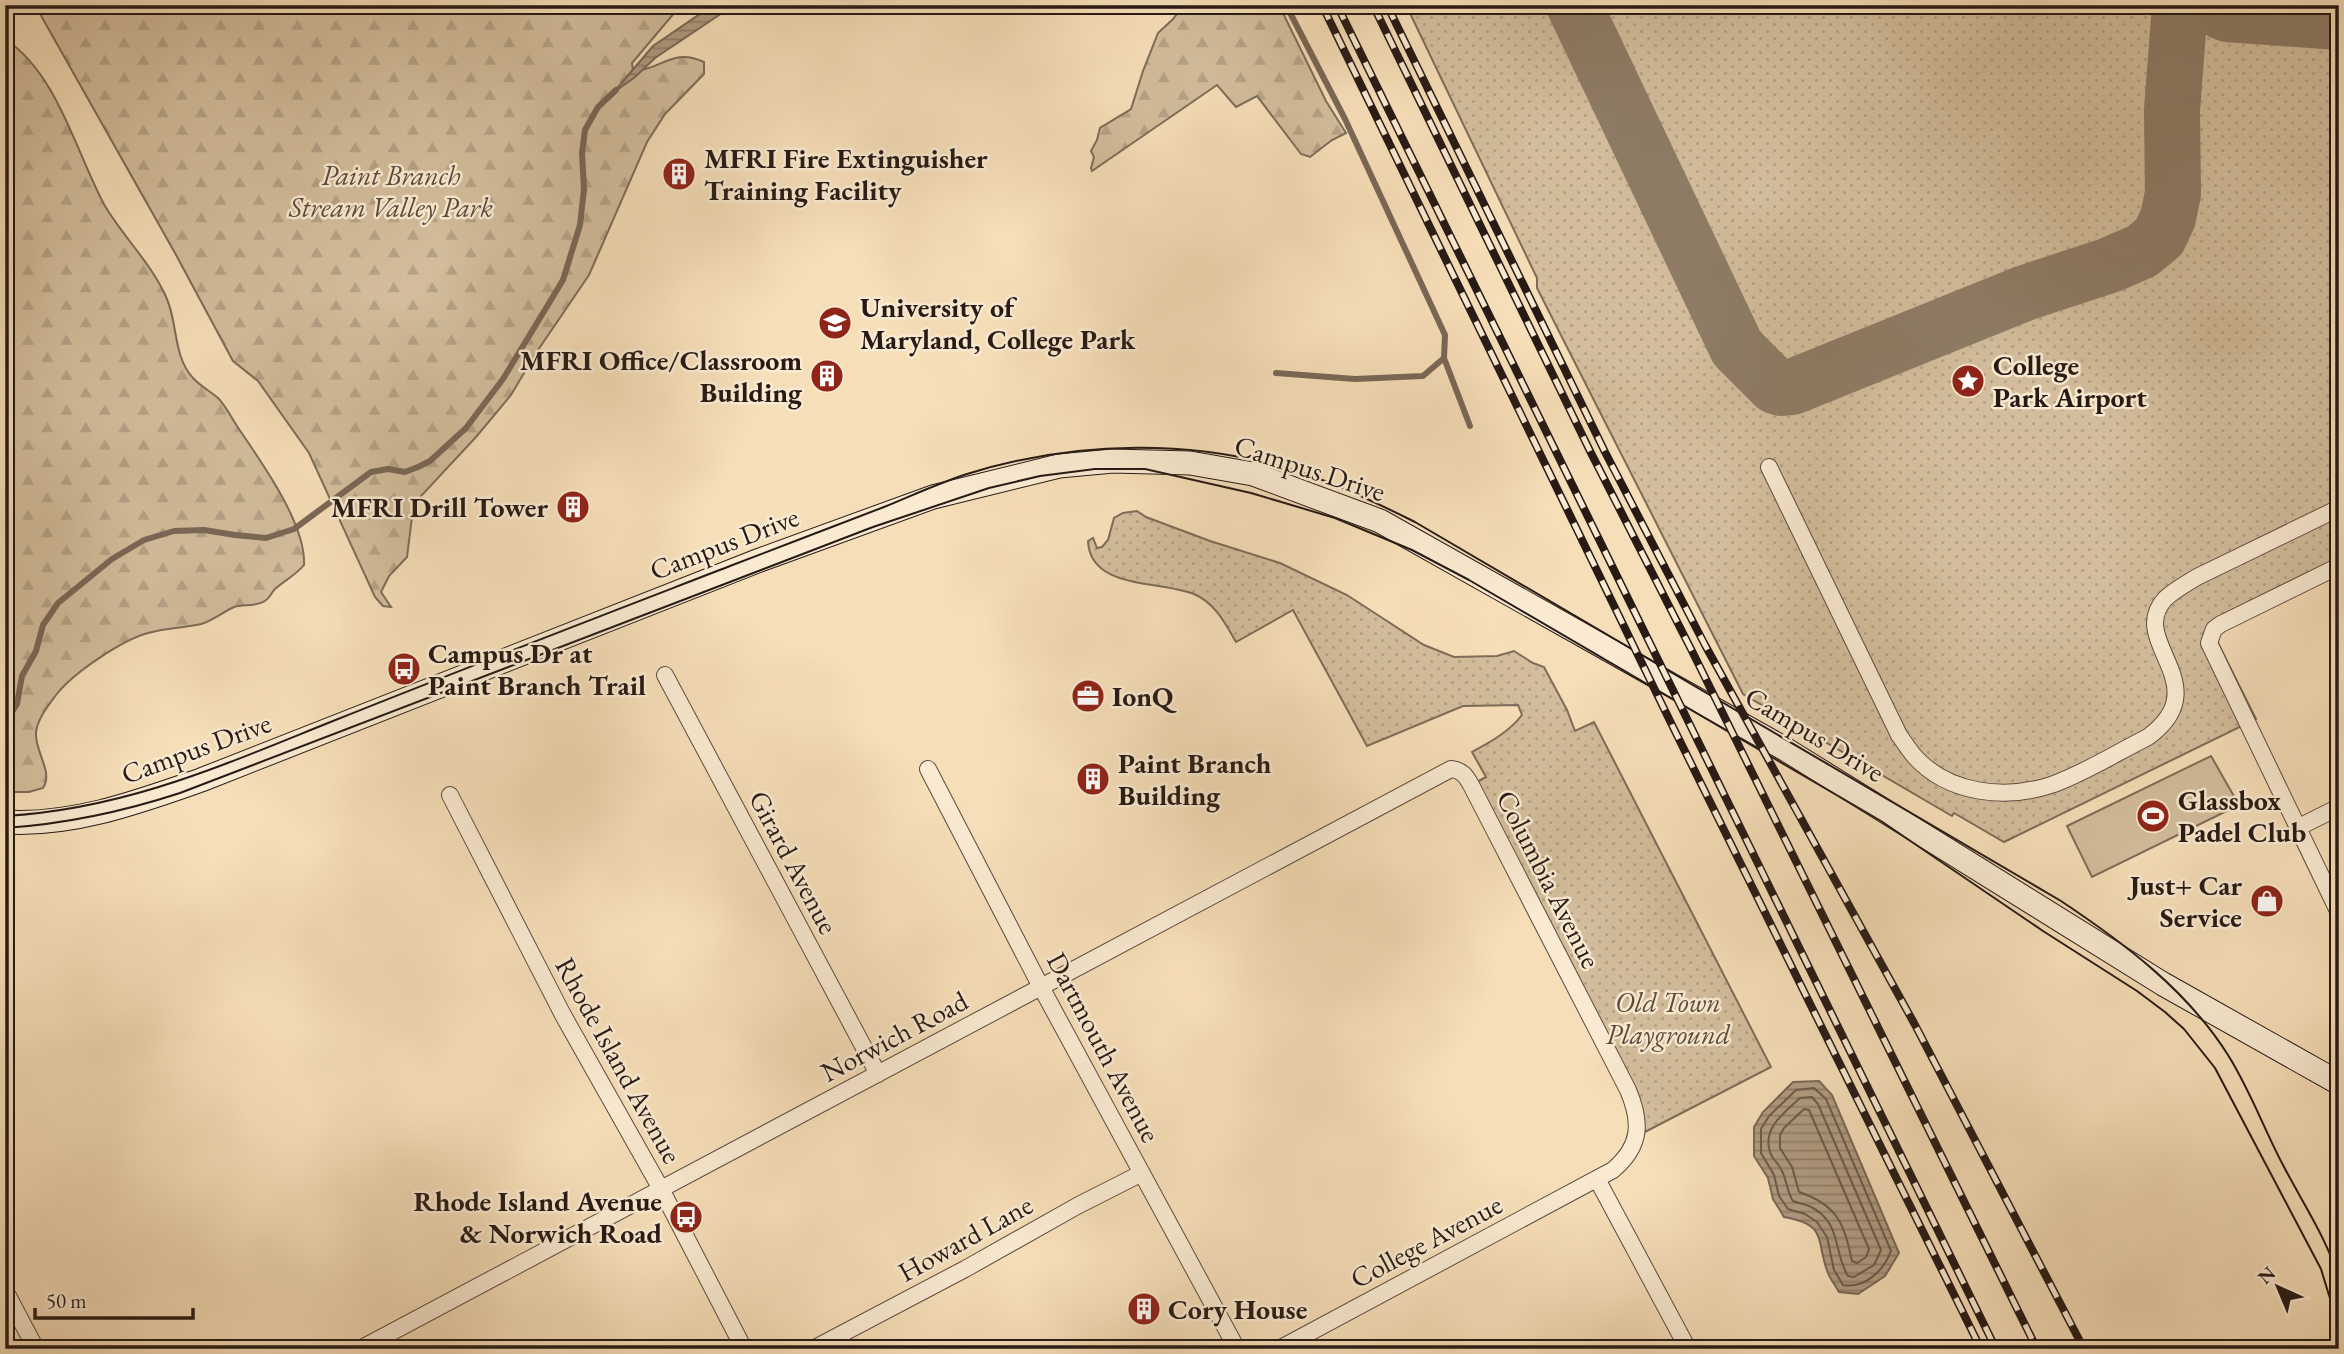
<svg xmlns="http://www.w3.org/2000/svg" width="2344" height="1354" font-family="'EB Garamond',serif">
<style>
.green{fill:url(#green-dots);stroke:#7d6c58;stroke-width:2}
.forest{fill:url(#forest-firs);stroke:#7d6c58;stroke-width:2}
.pitch{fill:#d3bd9c;stroke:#7d6c58;stroke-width:2}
.water{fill:url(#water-rules);stroke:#796756;stroke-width:2}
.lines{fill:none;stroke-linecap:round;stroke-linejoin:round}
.shore{stroke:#6c5a4b;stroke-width:2}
.stream{stroke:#796756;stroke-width:6}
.taxiway{stroke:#8e7c66;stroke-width:56}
.minor-casing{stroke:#5b4b3e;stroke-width:18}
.secondary-casing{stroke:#271a15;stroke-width:25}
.minor{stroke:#f9ead1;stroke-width:16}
.secondary{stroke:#f9ead1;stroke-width:23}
.tram{stroke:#271a15;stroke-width:2}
.rail-casing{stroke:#271a15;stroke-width:8}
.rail{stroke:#f9ead1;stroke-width:5;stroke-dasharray:16;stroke-linecap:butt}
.labels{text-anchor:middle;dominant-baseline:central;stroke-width:5;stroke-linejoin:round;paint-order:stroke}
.poi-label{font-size:28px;font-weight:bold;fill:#271a15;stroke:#f9ead1;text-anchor:start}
.park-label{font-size:28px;font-style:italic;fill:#5b4b3e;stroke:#f9ead1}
.street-label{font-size:28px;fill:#271a15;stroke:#f9ead1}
</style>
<defs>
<pattern id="green-dots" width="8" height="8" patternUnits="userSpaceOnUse" patternTransform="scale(1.75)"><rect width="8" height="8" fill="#d3bd9c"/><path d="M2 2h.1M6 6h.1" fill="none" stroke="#b5a286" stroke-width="1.8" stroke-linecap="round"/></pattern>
<pattern id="forest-firs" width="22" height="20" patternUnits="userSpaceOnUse" patternTransform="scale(1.75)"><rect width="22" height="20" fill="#d3bd9c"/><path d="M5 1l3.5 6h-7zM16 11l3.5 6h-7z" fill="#b5a286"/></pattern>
<pattern id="water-rules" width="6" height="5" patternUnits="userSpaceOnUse" patternTransform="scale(1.75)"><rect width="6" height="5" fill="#b09b81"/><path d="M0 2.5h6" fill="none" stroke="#8f7e68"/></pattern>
</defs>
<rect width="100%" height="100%" fill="#f6deb8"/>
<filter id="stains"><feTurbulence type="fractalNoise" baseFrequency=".00286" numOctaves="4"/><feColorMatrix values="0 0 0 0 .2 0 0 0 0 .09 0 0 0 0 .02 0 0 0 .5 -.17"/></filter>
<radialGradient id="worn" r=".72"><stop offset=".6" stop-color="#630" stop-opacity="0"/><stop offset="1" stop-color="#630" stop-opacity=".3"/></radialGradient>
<path class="green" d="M1406 5H2339V570L2213 633 2256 719 2004 842 1954 813 1952 816 1743 694 1537 288V278Z
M1137 511 1146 517 1210 541 1280 563 1347 595 1424 645 1454 657 1497 656 1514 651 1533 663 1544 667 1567 710 1575 731 1594 722 1771 1067 1637 1136V1121L1471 785 1486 777 1472 752C1490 742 1509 732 1522 715L1518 705 1463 706 1367 746 1293 610 1236 642C1225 623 1215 603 1194 594 1160 580 1090 590 1088 541L1093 538 1097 548 1102 547 1108 540 1114 518 1123 513Z"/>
<path class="forest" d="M35 5H681L632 63 633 71C662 70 672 47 704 62V74L665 114 647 142 589 275 536 353 511 395 476 437 421 496 413 509 407 557 389 576 381 592 391 607 383 606 375 597 309 453 258 381 233 361 175 253Z
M1184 5H1279L1326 101 1346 133 1332 140 1310 157 1301 154 1257 96 1236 107 1217 85 1092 171 1091 168 1094 157 1091 151 1097 140 1100 128 1131 109 1143 71 1158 33 1173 19Z
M5 39C58 74 76 153 105 206 124 238 152 264 167 299 178 325 173 356 193 378 200 386 210 391 218 398 226 406 232 419 239 429 262 463 306 524 304 565 296 575 285 580 275 589 271 593 270 598 265 601 255 607 244 604 234 607 223 612 212 621 201 624 183 628 165 628 148 633 122 640 73 673 56 695 48 706 38 718 36 732 34 751 54 772 43 788L29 792H5Z"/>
<path class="pitch" d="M2211 756 2239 805 2092 877 2067 826Z"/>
<path class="water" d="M713 5H734L655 58 635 77 613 93 653 46Z
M1819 1081 1832 1095 1899 1253 1885 1276 1858 1294 1839 1292C1836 1286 1830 1279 1828 1273 1815 1240 1829 1225 1784 1217L1773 1199 1768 1178 1754 1156V1127L1763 1112 1793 1082Z"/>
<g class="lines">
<path class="shore" d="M1814 1088 1826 1099 1891 1251C1884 1270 1865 1289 1843 1285L1834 1270 1827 1237 1817 1222 1805 1214 1788 1209 1779 1196 1774 1175 1761 1153V1129L1769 1116 1796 1090Z
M1800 1098 1812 1097 1818 1104 1881 1250 1874 1265 1854 1277 1848 1276C1833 1252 1842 1221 1809 1206 1804 1204 1798 1203 1793 1201 1787 1192 1787 1181 1782 1171 1779 1164 1772 1159 1770 1152 1762 1128 1785 1112 1800 1098Z
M1804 1109 1809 1110 1869 1249 1866 1257 1857 1263 1852 1261C1844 1224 1838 1205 1799 1192L1792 1167 1780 1148V1135L1784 1128Z"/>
<path class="stream" d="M1444 358 1470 426
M1276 373 1355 379 1423 376 1444 358 1445 335 1345 119 1286 5
M5 723 17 704 22 676 36 651 43 625 58 603 112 559 144 540 174 531 204 530 235 535 266 538 294 529 371 472 388 469 405 472 418 467 430 461 466 428 503 379 563 280 580 225 584 189 582 153 585 130 598 107 616 90"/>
<path class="taxiway" d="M1574 5 1737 348 1775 386 1782 388 1792 387 2025 293 2110 265 2142 251 2159 237 2168 218 2173 193 2172 110 2180 5
M2208 5 2227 14 2339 22"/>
<defs>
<path id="minor" d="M1769 467 1899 735C1904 742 1909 750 1915 757 1949 794 2005 800 2051 785 2081 775 2118 752 2148 737 2219 685 2126 641 2165 599 2174 590 2186 584 2197 577L2339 508
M2339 566 2221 624 2214 629 2209 643 2339 913
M665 675 878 1074
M928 769 1041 987 1237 1349
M450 795 563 1015 661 1189 744 1349
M2297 828 2339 807
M1597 1179 1688 1349
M8 1296 36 1349
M360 1349 1451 769C1462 770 1466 776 1471 785L1628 1090C1642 1123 1641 1146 1613 1170L1279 1349
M813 1349 965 1269 1077 1206 1142 1173"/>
<path id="secondary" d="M5 822C73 826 138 802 201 780L760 560 933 497 1059 466 1113 461 1190 463 1253 474 1380 521 1785 749 2163 984 2339 1083"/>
</defs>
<use href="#minor" class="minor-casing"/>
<use href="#secondary" class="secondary-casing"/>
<use href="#minor" class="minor"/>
<use href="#secondary" class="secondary"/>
<path class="tram" d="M5 816C126 809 223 765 333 721 465 668 598 617 730 566 781 546 833 527 884 507 911 496 939 483 967 474 1076 440 1197 438 1306 474 1344 487 1379 504 1415 522L2061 901C2124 943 2187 990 2228 1055 2250 1090 2264 1129 2283 1165 2302 1202 2328 1240 2339 1280
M5 828C65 824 122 812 180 793L873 527 989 488 1040 476 1095 469H1145L1251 493 1335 518 1412 550 1469 580 1881 821 2043 931 2137 991 2165 1012 2184 1029 2215 1068 2321 1269 2332 1305 2330 1349"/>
<defs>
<path id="rail" d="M1322 5 1671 723 1981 1349
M1337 5 1996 1349
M1373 5 1590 451 1692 651 2037 1349
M1387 5 1605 452 1705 645 1914 1023 2084 1349"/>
</defs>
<use href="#rail" class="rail-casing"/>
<use href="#rail" class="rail"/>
</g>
<defs>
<symbol id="building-disc" viewBox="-11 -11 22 22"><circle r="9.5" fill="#8f2418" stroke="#f9ead1"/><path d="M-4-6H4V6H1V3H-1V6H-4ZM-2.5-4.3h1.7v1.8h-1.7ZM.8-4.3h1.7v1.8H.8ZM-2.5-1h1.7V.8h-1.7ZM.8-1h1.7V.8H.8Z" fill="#fff"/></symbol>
<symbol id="university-disc" viewBox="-11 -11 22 22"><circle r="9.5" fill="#8f2418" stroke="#f9ead1"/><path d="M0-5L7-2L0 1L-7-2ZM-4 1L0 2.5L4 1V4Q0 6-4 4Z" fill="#fff"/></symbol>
<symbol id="sight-disc" viewBox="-11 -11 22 22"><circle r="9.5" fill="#8f2418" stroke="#f9ead1"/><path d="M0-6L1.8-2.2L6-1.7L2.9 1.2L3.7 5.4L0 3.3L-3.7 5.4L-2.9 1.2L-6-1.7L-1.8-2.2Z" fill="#fff"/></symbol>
<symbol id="bus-disc" viewBox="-11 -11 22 22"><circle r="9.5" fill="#8f2418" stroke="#f9ead1"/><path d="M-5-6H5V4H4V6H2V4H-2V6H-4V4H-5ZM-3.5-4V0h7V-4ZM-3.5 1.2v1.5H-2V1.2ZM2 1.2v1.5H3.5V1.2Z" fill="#fff"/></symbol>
<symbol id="office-disc" viewBox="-11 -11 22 22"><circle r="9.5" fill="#8f2418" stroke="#f9ead1"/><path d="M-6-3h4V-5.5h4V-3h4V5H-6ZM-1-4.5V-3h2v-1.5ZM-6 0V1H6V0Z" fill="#fff"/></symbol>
<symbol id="stadium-disc" viewBox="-11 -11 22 22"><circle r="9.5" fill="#8f2418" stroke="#f9ead1"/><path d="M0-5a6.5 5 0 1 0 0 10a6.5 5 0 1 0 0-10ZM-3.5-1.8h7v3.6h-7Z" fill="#fff"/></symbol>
<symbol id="shop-disc" viewBox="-11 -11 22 22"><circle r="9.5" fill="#8f2418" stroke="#f9ead1"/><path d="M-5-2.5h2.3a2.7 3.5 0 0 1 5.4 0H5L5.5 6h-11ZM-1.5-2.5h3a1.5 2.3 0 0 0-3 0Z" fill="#fff"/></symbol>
</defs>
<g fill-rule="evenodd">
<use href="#building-disc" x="660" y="155" width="38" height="38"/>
<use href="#university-disc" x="816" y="304" width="38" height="38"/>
<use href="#building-disc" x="808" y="357" width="38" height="38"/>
<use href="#sight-disc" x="1949" y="362" width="38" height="38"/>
<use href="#building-disc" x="554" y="488" width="38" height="38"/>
<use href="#bus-disc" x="385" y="650" width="38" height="38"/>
<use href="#office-disc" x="1069" y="677" width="38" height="38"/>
<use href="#building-disc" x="1074" y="760" width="38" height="38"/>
<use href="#stadium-disc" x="2134" y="797" width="38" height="38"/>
<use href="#shop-disc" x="2248" y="882" width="38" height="38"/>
<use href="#bus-disc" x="667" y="1198" width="38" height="38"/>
<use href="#building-disc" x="1125" y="1290" width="38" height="38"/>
</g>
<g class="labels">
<g class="poi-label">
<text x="704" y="158">MFRI Fire Extinguisher<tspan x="704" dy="32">Training Facility</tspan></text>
<text x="860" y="307">University of<tspan x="860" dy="32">Maryland, College Park</tspan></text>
<text x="802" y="360" text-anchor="end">MFRI Office/Classroom<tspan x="802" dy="32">Building</tspan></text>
<text x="1993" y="365">College<tspan x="1993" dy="32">Park Airport</tspan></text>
<text x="548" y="507" text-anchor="end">MFRI Drill Tower</text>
<text x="428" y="653">Campus Dr at<tspan x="428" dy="32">Paint Branch Trail</tspan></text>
<text x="1112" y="696">IonQ</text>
<text x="1118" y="763">Paint Branch<tspan x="1118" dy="32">Building</tspan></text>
<text x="2178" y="800">Glassbox<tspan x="2178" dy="32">Padel Club</tspan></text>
<text x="2242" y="885" text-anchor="end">Just+ Car<tspan x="2242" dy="32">Service</tspan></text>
<text x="662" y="1201" text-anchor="end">Rhode Island Avenue<tspan x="662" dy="32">&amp; Norwich Road</tspan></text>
<text x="1168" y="1309">Cory House</text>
</g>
<g class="park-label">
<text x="391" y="175">Paint Branch<tspan x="391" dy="32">Stream Valley Park</tspan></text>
<text x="1668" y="1002">Old Town<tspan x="1668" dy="32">Playground</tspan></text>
</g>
<g class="street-label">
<text transform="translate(1310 468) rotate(18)">Campus Drive</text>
<text transform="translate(724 543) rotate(-21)">Campus Drive</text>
<text transform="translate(1815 734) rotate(31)">Campus Drive</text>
<text transform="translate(196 748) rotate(-20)">Campus Drive</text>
<text transform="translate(794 862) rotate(62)">Girard Avenue</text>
<text transform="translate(1549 879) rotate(63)">Columbia Avenue</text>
<text transform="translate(894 1036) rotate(-28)">Norwich Road</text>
<text transform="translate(1104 1047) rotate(62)">Dartmouth Avenue</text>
<text transform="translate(619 1060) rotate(61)">Rhode Island Avenue</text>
<text transform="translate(965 1238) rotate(-29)">Howard Lane</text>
<text transform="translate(1426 1241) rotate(-28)">College Avenue</text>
</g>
</g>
<rect width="2344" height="1354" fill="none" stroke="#f6deb8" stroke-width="28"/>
<rect x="7" y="7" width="2330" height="1340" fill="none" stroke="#271a15" stroke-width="3.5"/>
<rect x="14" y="14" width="2316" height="1326" fill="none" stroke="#271a15" stroke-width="2"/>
<g transform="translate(2278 1287) rotate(316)" stroke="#f9ead1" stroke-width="5" paint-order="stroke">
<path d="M0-5L12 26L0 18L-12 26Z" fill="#271a15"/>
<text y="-10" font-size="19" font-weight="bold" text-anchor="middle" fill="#271a15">N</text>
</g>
<path d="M35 1308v10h158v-10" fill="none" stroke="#271a15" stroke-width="3.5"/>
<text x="46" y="1308" font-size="21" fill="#271a15" stroke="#f9ead1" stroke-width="5" paint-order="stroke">50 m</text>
<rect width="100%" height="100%" filter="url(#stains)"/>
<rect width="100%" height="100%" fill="url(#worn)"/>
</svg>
